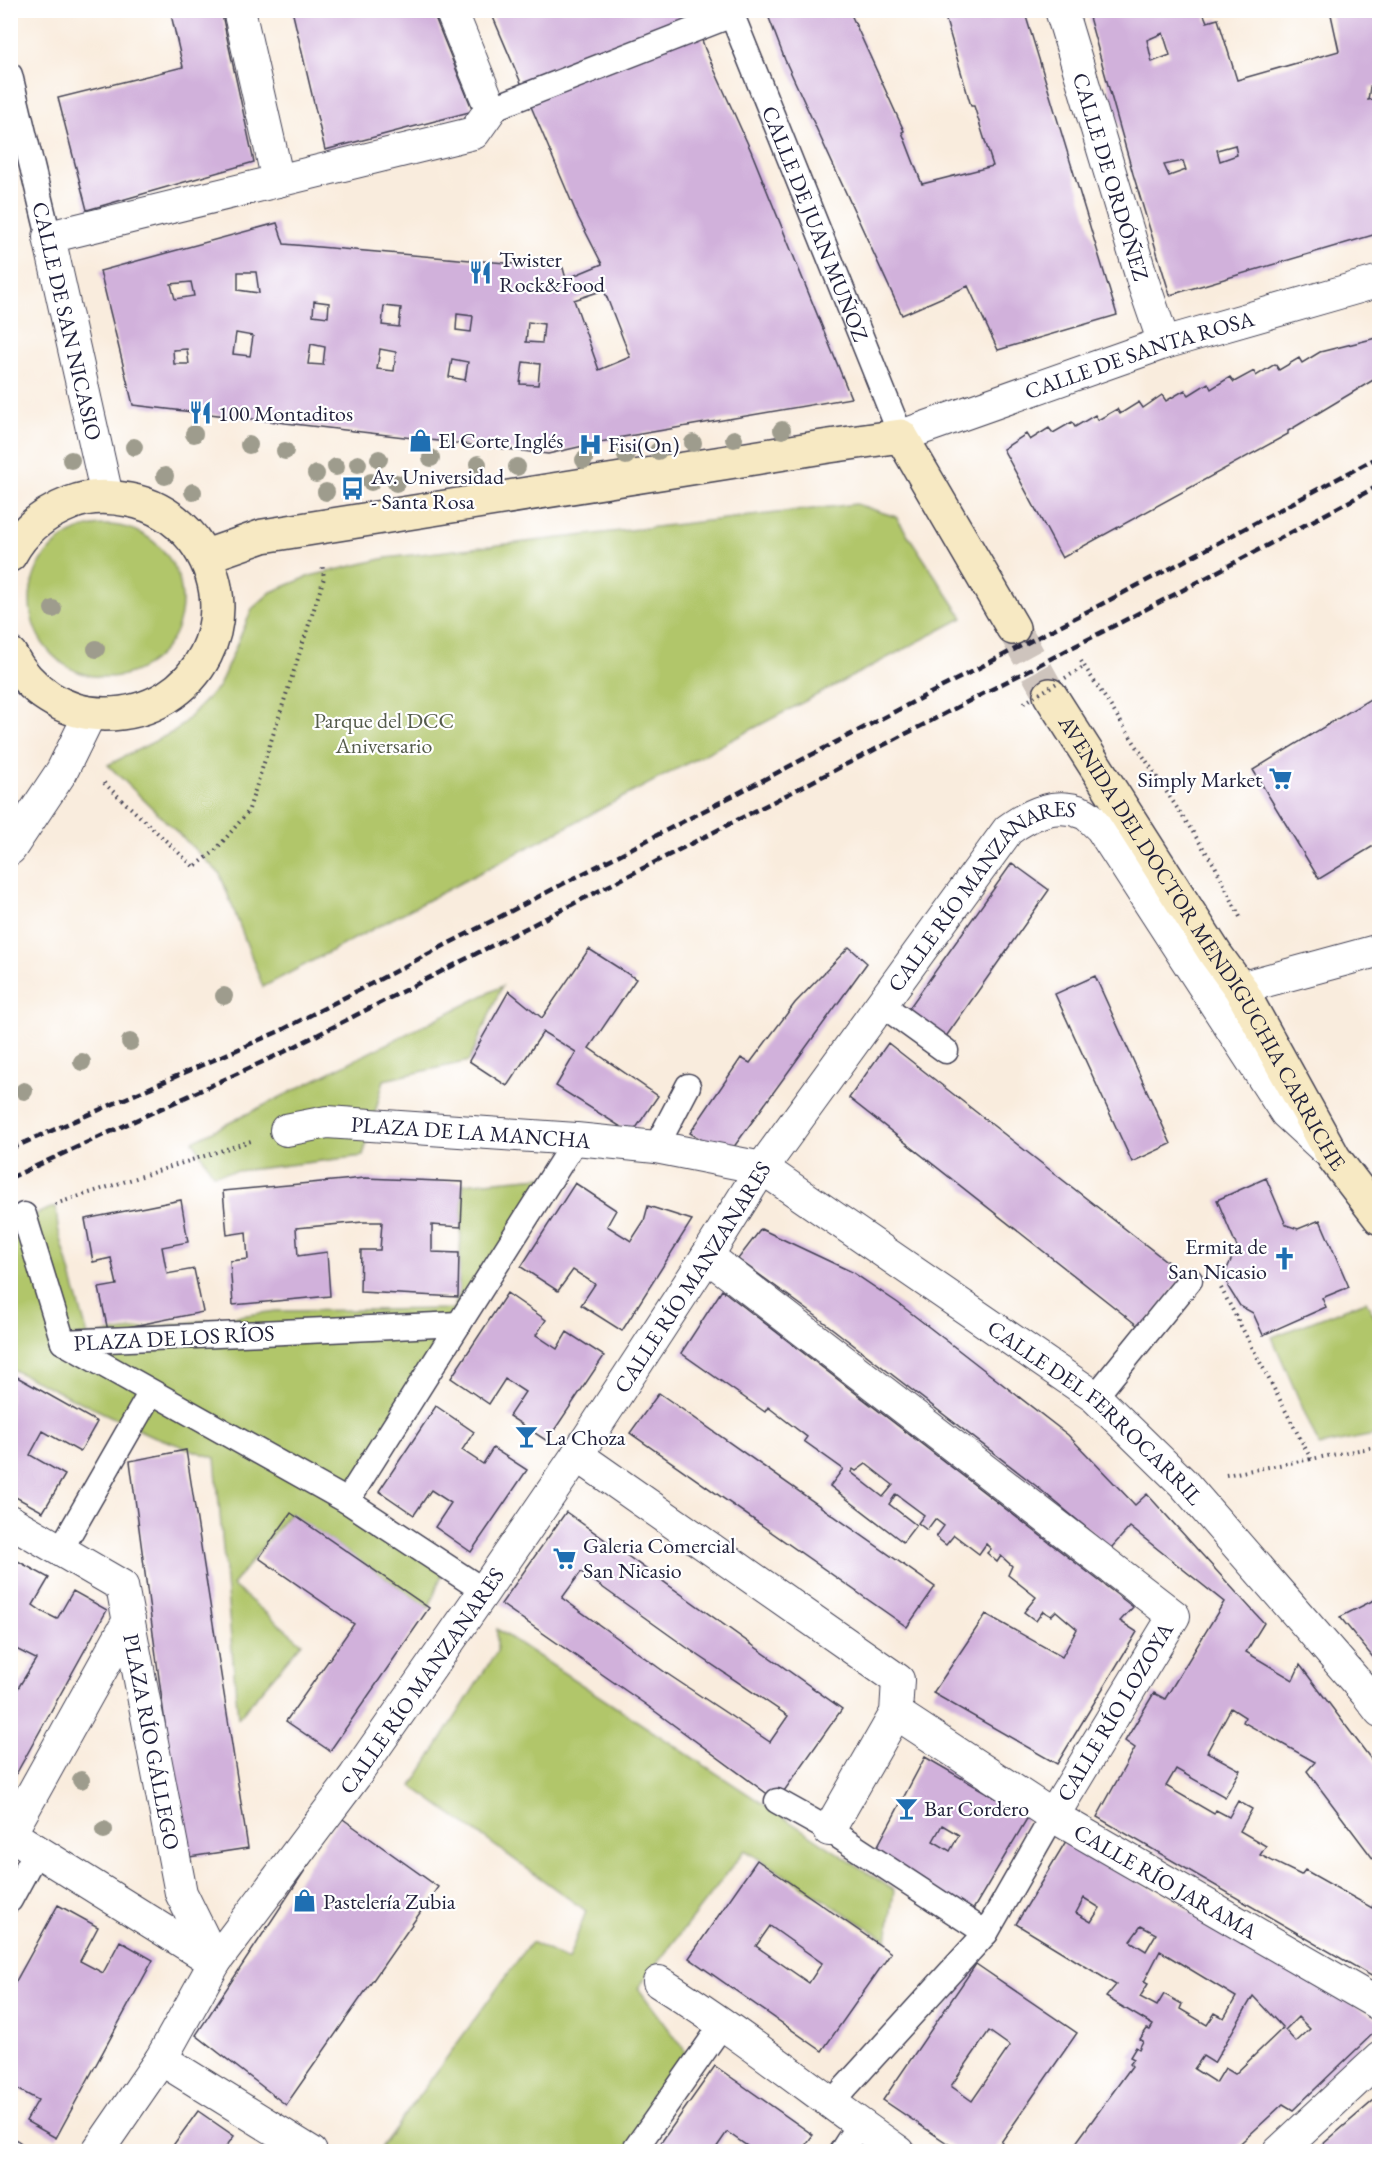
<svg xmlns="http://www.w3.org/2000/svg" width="1390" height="2162" font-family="'EB Garamond',serif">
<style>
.green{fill:#b1c66a;stroke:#6a7452;stroke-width:1.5}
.building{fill:#d1b1db;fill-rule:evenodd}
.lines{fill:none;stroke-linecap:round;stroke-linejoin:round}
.secondary-tunnel{stroke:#cec4bd;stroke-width:33;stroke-dasharray:33 16;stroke-linecap:butt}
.pedestrian-casing{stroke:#424053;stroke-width:27}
.minor-casing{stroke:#424053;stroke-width:34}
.secondary-casing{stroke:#424053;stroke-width:36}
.path{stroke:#424053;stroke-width:4;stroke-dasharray:1.5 4.5;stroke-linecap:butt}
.pedestrian{stroke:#fff;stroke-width:24}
.minor{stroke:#fff;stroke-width:32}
.secondary{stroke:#f7e9c3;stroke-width:33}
.rail{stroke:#22223b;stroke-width:4.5;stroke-dasharray:9 4.5;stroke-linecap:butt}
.path-bridge{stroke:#424053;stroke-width:4;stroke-dasharray:1.5 4.5;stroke-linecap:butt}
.tree{fill:#9e9c8d}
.labels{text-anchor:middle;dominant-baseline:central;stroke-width:4.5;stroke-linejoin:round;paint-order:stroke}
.street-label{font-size:22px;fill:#22223b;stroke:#fff}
.poi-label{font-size:22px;fill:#22223b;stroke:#fff;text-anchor:start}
.park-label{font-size:22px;fill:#545b4b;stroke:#fff}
</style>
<rect width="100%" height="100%" fill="#fff"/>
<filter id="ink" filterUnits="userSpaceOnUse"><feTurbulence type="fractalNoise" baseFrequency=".0167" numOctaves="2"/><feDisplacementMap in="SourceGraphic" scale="12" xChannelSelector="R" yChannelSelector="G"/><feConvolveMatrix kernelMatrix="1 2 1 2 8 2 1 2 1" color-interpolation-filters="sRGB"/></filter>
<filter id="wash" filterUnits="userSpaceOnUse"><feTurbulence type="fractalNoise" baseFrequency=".008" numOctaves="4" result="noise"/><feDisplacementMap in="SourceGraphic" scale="24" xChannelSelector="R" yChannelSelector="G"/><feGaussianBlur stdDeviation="1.35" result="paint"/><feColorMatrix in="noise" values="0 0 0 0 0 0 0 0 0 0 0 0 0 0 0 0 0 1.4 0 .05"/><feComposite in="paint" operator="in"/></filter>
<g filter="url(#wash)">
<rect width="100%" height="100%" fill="#f9ecdd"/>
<path class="green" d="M856 504 896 517 963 618 263 987 220 874 108 765 177 730 219 686 252 609 271 592 310 576 386 558Z
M30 601a76 76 0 1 1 152 0a76 76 0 1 1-152 0Z
M502 986 469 1061 384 1080 363 1156 213 1174 193 1141Z
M553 1176 347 1501 445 1566 429 1608 290 1513 232 1585 302 1643 238 1718 215 1458 150 1435 11 1369V1224L56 1206 58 1228 88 1336 276 1311 453 1309 458 1297 463 1184Z
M1366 1301 1379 1325V1434L1319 1446 1272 1337Z
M497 1629 894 1890 887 1940 745 1850 638 1988 695 2064 633 2151 378 2152 531 1942 568 1960 586 1911 412 1786 497 1651Z"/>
<g id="blocks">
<path class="building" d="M170 10H221L254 162 87 210 58 98 183 67Z
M292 10H432L473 111 325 150Z
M490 10H692L705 49 751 151 851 398 623 437 548 454 133 405 100 271 277 223 284 244 563 268 566 279 602 264 578 217ZM238 272H256L259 293 238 290ZM191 282 194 296 175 299 171 284ZM604 290 630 357 599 370 574 300ZM314 301 329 303 328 317 313 315ZM384 306 401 308 399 327 382 325ZM457 314 473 316 471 332 456 330ZM528 322 544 324 542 343 526 342ZM236 333 253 336 250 356 233 354ZM311 344 325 347 323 365 308 364ZM187 349 189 364H174L173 350ZM380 349 396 352 394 371 377 369ZM452 359 468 362 465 380 449 377ZM523 362 540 364 538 385 520 384Z
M766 10H849L904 131 902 132 922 184 993 166 974 106H971L943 10H1024L1117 315 998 350 968 286 902 315 785 60Z
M1087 10H1202L1207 22 1218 19 1237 80 1339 51 1330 10H1380V85L1370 87 1368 100 1379 98 1380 100V233L1170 295 1133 174ZM1163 33 1170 55 1152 62 1147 40ZM1235 145 1237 155 1220 161 1217 150ZM1183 161 1186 170 1169 176 1164 165Z
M1380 337V376L1288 431V434L1062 558 1003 449 1026 434 1030 440 1049 428 1053 433 1072 422 1075 427 1095 415 1098 420 1117 409 1120 414 1139 402 1143 408 1162 395 1166 401 1185 390 1189 395 1208 383 1211 389 1230 377 1234 382 1254 371 1256 376 1275 364 1279 370 1299 358 1302 363 1320 352Z
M1380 693V842L1319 879 1253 770Z
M1012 863 1049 890 945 1038 907 1011Z
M849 947 867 963 728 1155 690 1133 741 1058 750 1063 795 1003Z
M589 949 636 979 589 1048 658 1096 632 1134 556 1086 576 1052 543 1032 507 1086 469 1061 509 991 542 1018Z
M1095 976 1171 1144 1132 1162 1055 994Z
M888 1043 1184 1275 1142 1329 849 1098Z
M365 1178 463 1182 461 1227 432 1225V1252L459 1253 458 1297 360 1292 361 1250H380L382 1222H363L296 1228 298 1256 327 1252 330 1296 233 1305 230 1261 248 1259 246 1232 227 1235 223 1191Z
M1266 1178 1286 1225 1298 1229 1320 1220 1349 1287 1322 1298 1326 1307 1263 1335 1253 1313 1240 1306 1228 1287 1226 1271 1237 1247 1217 1200Z
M575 1183 616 1210 607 1226 631 1241 644 1221 648 1206 692 1220 622 1331 581 1305 595 1284 573 1270 558 1291 521 1267Z
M181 1200 188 1242 162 1247 167 1274 194 1269 203 1312 108 1331 99 1288 117 1285 111 1258 93 1262 85 1219Z
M761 1229 852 1272 898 1303 1068 1435 1135 1505 1147 1494 1264 1623 1246 1652 1293 1680 1300 1665 1380 1771V1868L1307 1771 1315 1762 1243 1722 1245 1717 1231 1708 1207 1752 1240 1770 1225 1797 1176 1769 1166 1786 1214 1814 1216 1810 1229 1817 1238 1801 1252 1809 1240 1831 1266 1846 1260 1855 1301 1875 1305 1870 1372 1908 1376 1899 1380 1901V1981L1097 1817 1135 1748 1125 1741 1154 1693 1165 1699 1224 1602 1130 1527 1111 1548 1035 1485 816 1316 738 1259Z
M722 1290 1133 1607 1120 1621 1137 1632 1057 1764 933 1693 986 1614 1062 1657 1077 1629 1056 1611 1051 1616 1043 1611 1036 1621 1024 1612 1036 1597 1008 1575 1012 1566 1001 1556 997 1562 987 1553 991 1549 986 1544 979 1554 954 1535 946 1545 936 1537 944 1526 935 1519 927 1530 918 1523 924 1515 896 1494 889 1504 916 1525 903 1542 830 1486 843 1469 804 1441 807 1437 768 1407 765 1412 681 1353ZM866 1464 893 1485 883 1497 851 1472 853 1469 856 1471Z
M507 1293 546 1320 536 1335 557 1349 567 1332 604 1356 547 1441 509 1416 525 1392 505 1379 489 1404 451 1378Z
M10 1373 97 1422 80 1452 43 1431 30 1455 65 1475 43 1512 10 1494Z
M659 1393 935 1587 907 1627 630 1433Z
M436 1406 474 1432 462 1450 483 1464 493 1448 527 1470 471 1552 435 1527 451 1503 431 1490 414 1515 379 1491Z
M186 1450 248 1848 183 1858 130 1461Z
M566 1512 842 1709 777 1801 645 1704 501 1604ZM581 1572 686 1647 788 1716 770 1742 666 1673 562 1598Z
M291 1513 429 1608 330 1751 286 1721 354 1624 259 1558Z
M14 1559 49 1578 33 1605 43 1612 57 1619 73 1591 107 1610 10 1785V1701L36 1659 10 1646V1566Z
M1380 1597V1666L1340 1617Z
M925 1757 1028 1817 971 1913 874 1853ZM942 1825 959 1835 950 1851 933 1841Z
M340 1817 438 1887 286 2105 196 2035Z
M1066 1841 1380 2021V2027L1293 2110 1283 2104 1232 2151H1070L1132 2066 1130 2064 1134 2059 1130 2057 1136 2047 1139 2049 1143 2041 1140 2039 1147 2029 1150 2030 1153 2025 1106 1997 1116 1985 1016 1924ZM1084 1898 1100 1908 1091 1922 1076 1913ZM1141 1926 1156 1934 1146 1951 1130 1941ZM1160 1951 1236 1997 1224 2018 1215 2013 1207 2025 1180 2009 1182 2004 1164 1994 1157 2006 1140 1997 1148 1984 1144 1982ZM1253 1996 1283 2028 1235 2074 1225 2068 1216 2083 1194 2069 1203 2056 1214 2063ZM1298 2017 1310 2029 1296 2042 1285 2030Z
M757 1860 891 1953 822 2051 689 1958ZM770 1926 822 1963 809 1983 756 1946Z
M58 1905 98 1927 80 1961 103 1973 120 1941 153 1960 56 2138 26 2121 38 2100 10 2085V1992Z
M976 1964 1077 2033 995 2151H959L883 2100ZM989 2031 1010 2046 972 2101 951 2086Z
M715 2066 813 2135 801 2151H743L747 2146 727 2132 714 2151H655Z
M1380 2095V2145L1372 2151H1315Z
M198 2111 234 2136 223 2151H169Z"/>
</g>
</g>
<g filter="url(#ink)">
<use href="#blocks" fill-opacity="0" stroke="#424053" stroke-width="1.5"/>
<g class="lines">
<path class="secondary-tunnel" d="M1013 628 1050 695"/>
<defs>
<g id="pedestrian">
<path id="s1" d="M730 10 901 436"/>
<path d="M10 75 49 237"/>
<path d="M491 109 732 15"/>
<path d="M881 1004 946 1051"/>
<path d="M656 1147 688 1086"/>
<path d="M24 1215 63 1342"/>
<path d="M459 1324 63 1342 347 1501 484 1591"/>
<path d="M1095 1397 1190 1280"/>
<path d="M347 1501 576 1139"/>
<path d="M61 1549 151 1392"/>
<path d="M777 1801 829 1830 986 1933"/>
<path d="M10 1900 37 1850"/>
<path d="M832 2102 986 1933 1053 1816"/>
<path d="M10 2151 12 2152"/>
<path d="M633 2152 722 2025"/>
<path d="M841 2152 859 2124"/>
</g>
<g id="minor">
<path d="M239 10 278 181"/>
<path id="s2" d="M1061 10 1144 285 1164 343"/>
<path id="s3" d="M901 436 1164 343 1380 281"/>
<path d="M107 496 49 237 474 133 491 109 451 10"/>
<path d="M10 849 62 771 90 714"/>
<path d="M1240 988 1380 950"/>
<path id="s4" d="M286 1130 327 1122 576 1139 656 1147 762 1168 1095 1397 1183 1483 1367 1694 1380 1711"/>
<path d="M707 1256 1174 1616 1053 1816"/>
<path d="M577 1455 898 1680 896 1713 829 1830"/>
<path id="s5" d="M10 1521 122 1586 181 1893 215 1962"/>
<path id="s6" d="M896 1713 1053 1816 1380 2005"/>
<path d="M10 1834 129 1620"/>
<path d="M10 1834 215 1962"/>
<path d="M659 1982C742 2034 819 2096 899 2152"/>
<path d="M161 2059 311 2152"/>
<path id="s7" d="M97 2152 161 2059 215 1962 355 1776 484 1591 577 1455 707 1256 762 1168 1008 830C1030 814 1056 801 1083 813 1089 815 1095 823 1101 828L1286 1113 1326 1150"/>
<path d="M1279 2152 1380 2058"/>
</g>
<g id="secondary">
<path d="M10 555C23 530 45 513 71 503 90 495 109 496 129 500 156 505 176 518 193 539 250 614 199 714 105 714 64 714 29 690 10 654"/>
<path d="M206 556 263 536 829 446 901 436 1013 628"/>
<path id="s8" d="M1050 695 1216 955 1240 988 1334 1158 1380 1218"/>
</g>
</defs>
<use href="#pedestrian" class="pedestrian-casing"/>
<use href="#minor" class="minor-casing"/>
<use href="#secondary" class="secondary-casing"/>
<path class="path" d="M1081 661 1215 866 1241 919
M104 783 194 867 214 852 248 812 324 578 322 563
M55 1204 251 1141
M1221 1288 1311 1459 1380 1446
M1226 1475 1311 1459"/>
<use href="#pedestrian" class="pedestrian"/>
<use href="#minor" class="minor"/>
<use href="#secondary" class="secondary"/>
<path class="rail" d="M10 1149 282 1030 1171 568 1380 456
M10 1178 284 1052 919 727 1183 590 1380 485"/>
<path class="path-bridge" d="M1024 703 1085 666"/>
</g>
<g class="tree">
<circle cx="782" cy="430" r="9"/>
<circle cx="194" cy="434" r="9"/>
<circle cx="734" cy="439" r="9"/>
<circle cx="693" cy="443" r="9"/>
<circle cx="249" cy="445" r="9"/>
<circle cx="134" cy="447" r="9"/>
<circle cx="285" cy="451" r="9"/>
<circle cx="658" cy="451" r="9"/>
<circle cx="626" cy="456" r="9"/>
<circle cx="431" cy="458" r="9"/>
<circle cx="379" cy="459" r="9"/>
<circle cx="71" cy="460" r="9"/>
<circle cx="584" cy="460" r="9"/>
<circle cx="358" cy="464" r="9"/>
<circle cx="478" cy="464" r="9"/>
<circle cx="336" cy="467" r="9"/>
<circle cx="517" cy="467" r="9"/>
<circle cx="316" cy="474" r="9"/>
<circle cx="165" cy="476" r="9"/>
<circle cx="371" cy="482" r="9"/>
<circle cx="396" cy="483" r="9"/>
<circle cx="193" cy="492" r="9"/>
<circle cx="326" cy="492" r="9"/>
<circle cx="53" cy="609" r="9"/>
<circle cx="96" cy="649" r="9"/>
<circle cx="224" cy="996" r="9"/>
<circle cx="130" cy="1042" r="9"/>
<circle cx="82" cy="1062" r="9"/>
<circle cx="24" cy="1091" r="9"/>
<circle cx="81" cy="1780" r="9"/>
<circle cx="104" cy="1830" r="9"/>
</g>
</g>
<defs>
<symbol id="restaurant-bare" viewBox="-9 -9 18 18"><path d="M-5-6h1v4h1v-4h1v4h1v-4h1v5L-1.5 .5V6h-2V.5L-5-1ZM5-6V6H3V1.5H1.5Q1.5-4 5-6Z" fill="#1f6fb2" stroke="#fff" stroke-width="2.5" paint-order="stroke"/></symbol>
<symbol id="shop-bare" viewBox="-9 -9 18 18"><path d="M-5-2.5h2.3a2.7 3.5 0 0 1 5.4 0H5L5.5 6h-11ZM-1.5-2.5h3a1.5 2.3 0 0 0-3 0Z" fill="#1f6fb2" stroke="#fff" stroke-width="2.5" paint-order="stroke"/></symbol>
<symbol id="hospital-bare" viewBox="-9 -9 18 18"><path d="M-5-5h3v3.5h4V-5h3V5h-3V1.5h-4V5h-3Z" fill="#1f6fb2" stroke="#fff" stroke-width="2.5" paint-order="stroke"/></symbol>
<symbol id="bus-bare" viewBox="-9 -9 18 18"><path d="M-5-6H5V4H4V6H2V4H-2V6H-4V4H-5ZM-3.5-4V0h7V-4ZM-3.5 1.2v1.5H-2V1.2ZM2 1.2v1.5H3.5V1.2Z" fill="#1f6fb2" stroke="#fff" stroke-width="2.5" paint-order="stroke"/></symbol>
<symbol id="supermarket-bare" viewBox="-9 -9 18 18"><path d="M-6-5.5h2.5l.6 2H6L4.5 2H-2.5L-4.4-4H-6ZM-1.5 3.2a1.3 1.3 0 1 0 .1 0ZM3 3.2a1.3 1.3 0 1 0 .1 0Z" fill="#1f6fb2" stroke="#fff" stroke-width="2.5" paint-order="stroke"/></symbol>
<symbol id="church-bare" viewBox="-9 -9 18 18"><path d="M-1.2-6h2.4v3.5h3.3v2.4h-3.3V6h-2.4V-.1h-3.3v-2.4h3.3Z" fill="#1f6fb2" stroke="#fff" stroke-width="2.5" paint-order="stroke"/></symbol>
<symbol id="bar-bare" viewBox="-9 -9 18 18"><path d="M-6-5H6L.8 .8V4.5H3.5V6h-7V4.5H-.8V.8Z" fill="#1f6fb2" stroke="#fff" stroke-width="2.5" paint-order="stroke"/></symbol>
</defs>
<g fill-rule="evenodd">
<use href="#restaurant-bare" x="464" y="256" width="33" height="33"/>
<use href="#restaurant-bare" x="184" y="396" width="33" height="33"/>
<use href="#shop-bare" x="404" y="424" width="33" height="33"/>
<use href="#hospital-bare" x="574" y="428" width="33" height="33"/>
<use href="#bus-bare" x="336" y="472" width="33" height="33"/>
<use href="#supermarket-bare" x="1264" y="762" width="33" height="33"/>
<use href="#church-bare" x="1268" y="1242" width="33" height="33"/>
<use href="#bar-bare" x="510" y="1420" width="33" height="33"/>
<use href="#supermarket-bare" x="548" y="1542" width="33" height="33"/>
<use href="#bar-bare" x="890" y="1792" width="33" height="33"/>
<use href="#shop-bare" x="288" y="1884" width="33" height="33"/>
</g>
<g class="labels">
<g class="street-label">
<text stroke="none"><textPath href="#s2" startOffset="174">CALLE DE ORDÓÑEZ</textPath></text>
<text stroke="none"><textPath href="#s1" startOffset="230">CALLE DE JUAN MUÑOZ</textPath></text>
<text transform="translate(67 321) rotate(77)">CALLE DE SAN NICASIO</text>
<text stroke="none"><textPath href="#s3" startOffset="252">CALLE DE SANTA ROSA</textPath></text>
<text stroke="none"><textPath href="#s7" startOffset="1545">CALLE RÍO MANZANARES</textPath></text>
<text stroke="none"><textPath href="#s8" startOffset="291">AVENIDA DEL DOCTOR MENDIGUCHIA CARRICHE</textPath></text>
<text stroke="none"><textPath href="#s4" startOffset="186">PLAZA DE LA MANCHA</textPath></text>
<text stroke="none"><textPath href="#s7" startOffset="1059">CALLE RÍO MANZANARES</textPath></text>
<text transform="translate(174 1338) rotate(-3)">PLAZA DE LOS RÍOS</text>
<text stroke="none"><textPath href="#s4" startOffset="894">CALLE DEL FERROCARRIL</textPath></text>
<text stroke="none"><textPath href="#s7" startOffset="573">CALLE RÍO MANZANARES</textPath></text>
<text transform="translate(1115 1712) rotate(-59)">CALLE RÍO LOZOYA</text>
<text stroke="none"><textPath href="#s5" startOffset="288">PLAZA RÍO GÁLLEGO</textPath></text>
<text stroke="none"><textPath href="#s6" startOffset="318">CALLE RÍO JARAMA</textPath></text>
</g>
<g class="poi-label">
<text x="499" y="259">Twister<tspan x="499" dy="25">Rock&amp;Food</tspan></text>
<text x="218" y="413">100 Montaditos</text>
<text x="438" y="440">El Corte Inglés</text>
<text x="608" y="444">Fisi(On)</text>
<text x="371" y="476">Av. Universidad<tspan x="371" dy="25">- Santa Rosa</tspan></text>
<text x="1262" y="779" text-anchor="end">Simply Market</text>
<text x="1267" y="1246" text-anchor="end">Ermita de<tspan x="1267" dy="25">San Nicasio</tspan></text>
<text x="545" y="1437">La Choza</text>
<text x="583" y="1545">Galeria Comercial<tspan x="583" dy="25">San Nicasio</tspan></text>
<text x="924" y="1808">Bar Cordero</text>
<text x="323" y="1901">Pastelería Zubia</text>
</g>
<g class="park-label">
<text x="384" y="720">Parque del DCC<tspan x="384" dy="25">Aniversario</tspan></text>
</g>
</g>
<rect width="1390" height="2162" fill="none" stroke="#fff" stroke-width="36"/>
</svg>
